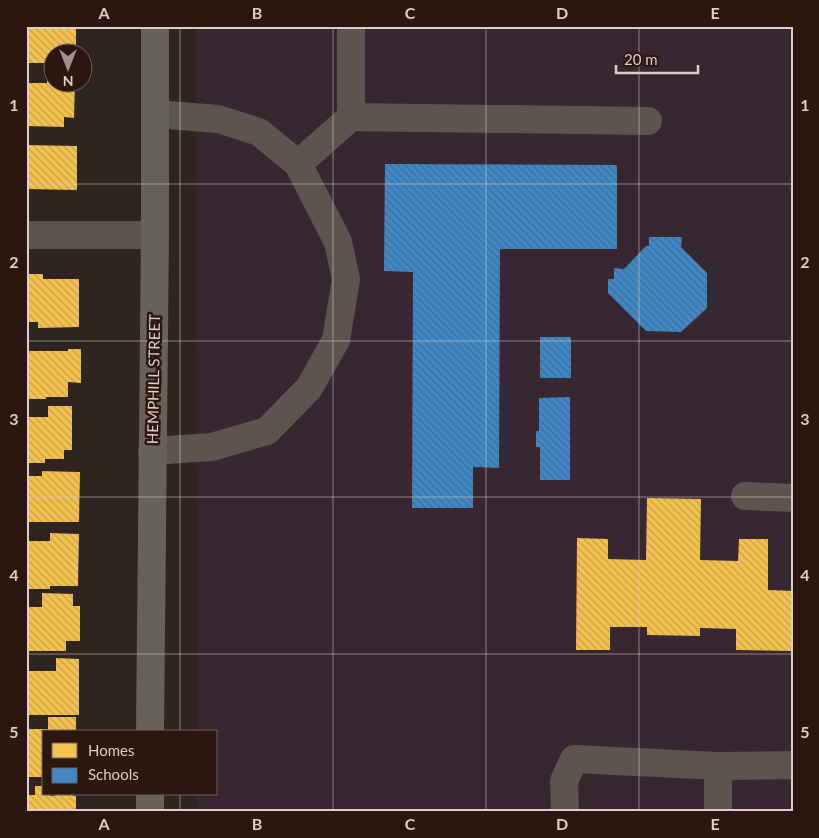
<svg xmlns="http://www.w3.org/2000/svg" width="819" height="838" font-family="Lato,sans-serif">
<style>
.education{fill:#372731}
.homes{fill:url(#homes-back-hatch)}
.schools{fill:url(#schools-back-hatch)}
.lines{fill:none;stroke-linecap:round;stroke-linejoin:round}
.minor{stroke:#5d5450;stroke-width:28}
.major{stroke:#666259;stroke-width:28}
.grid{fill:none;stroke:#ddcec8;stroke-width:1;stroke-opacity:0.55}
.labels{text-anchor:middle;dominant-baseline:central;stroke-width:5;stroke-linejoin:round;paint-order:stroke}
.street-label{font-size:15px;fill:#ddcec8;stroke:#2b170f}
.neatline{fill:none;stroke:#ddcec8;stroke-width:2}
.grid-label{font-size:16px;text-anchor:middle;font-weight:bold;fill:#ddcec8}
</style>
<defs>
<pattern id="homes-back-hatch" width="6" height="6" patternUnits="userSpaceOnUse" patternTransform="scale(1.25)"><rect width="6" height="6" fill="#f2c14e"/><path d="M-1 5l2 2M0 0l6 6M5-1l2 2" fill="none" stroke="#c6a04a"/></pattern>
<pattern id="schools-back-hatch" width="6" height="6" patternUnits="userSpaceOnUse" patternTransform="scale(1.25)"><rect width="6" height="6" fill="#3f88c5"/><path d="M-1 5l2 2M0 0l6 6M5-1l2 2" fill="none" stroke="#406e95"/></pattern>
</defs>
<rect width="100%" height="100%" fill="#2f241f"/>
<path class="education" d="M196 26H793V812H197V794H216V732H197Z"/>
<path class="homes" d="M26 26H76V52H52V63H26Z
M47 77 52 78V82H75L74 118 64 117V127L26 126V83H47Z
M26 145 77 146V190L26 189Z
M26 274H43V279H79V327L38 328V322H26Z
M26 347H29V351H68V349H81V383L68 382V397H46V399H26Z
M48 406H72V450H64V459H45V463H26V417H48Z
M42 471 80 472 79 522H26V476H42Z
M647 498 701 499 700 560 738 561 739 539H768V590L793 591V651L736 650V629L700 628V636L647 635V627H610V650H576L577 538 608 539V559L646 560Z
M50 533 79 534 78 586H50V589H26V541H50Z
M42 593 73 594V606H80V641H66V651H26V607H42Z
M56 658 79 659V715H26V671H56Z
M48 717H76V732H44V777H26V729H48Z
M35 786H44V794H50V796H55V794H73V796H76V812H26V795H35Z"/>
<path class="schools" d="M385 164 617 165V249H500L499 468 473 467V508H412L413 272 384 271Z
M649 237H682L681 247 707 273V308L681 332 646 331 608 293V279H614V268L624 269 646 246H649Z
M540 337H571V378H540Z
M570 397V480H540V447H536V431H539V398Z"/>
<g class="lines">
<path class="minor" d="M351 117V26
M298 164 351 117 648 121
M26 235H155
M152 451 212 447 267 431 309 388 336 340 346 279 338 242 298 164 259 132 218 119 155 114
M745 496 793 498
M718 766V812
M565 812 564 781 574 759 718 766 793 765"/>
<path class="major" d="M150 732 155 235V26
M150 812V794"/>
</g>
<path class="grid" d="M180 26V732M333 26V812M486 26V812M639 26V812M26 184H793M26 341H793M26 497H793M26 654H793M180 794V812"/>
<g class="labels">
<g class="street-label">
<text transform="translate(153 379) rotate(-89)">HEMPHILL STREET</text>
</g>
</g>
<rect width="819" height="838" fill="none" stroke="#2b170f" stroke-width="55"/>
<rect x="42" y="730" width="175" height="65" fill="#2b170f" stroke="#726059"/>
<rect x="52" y="743" width="25" height="15" fill="#f2c14e" stroke="#726059"/>
<text x="88" y="756" font-size="15" fill="#ddcec8">Homes</text>
<rect x="52" y="768" width="25" height="15" fill="#3f88c5" stroke="#726059"/>
<text x="88" y="780" font-size="15" fill="#ddcec8">Schools</text>
<g transform="translate(68 68) rotate(180)"><circle r="24" fill="#2b170f" stroke="#726059"/>
<path d="M0-4L9 19L0 12L-9 19Z" fill="#a0928d"/>
<text y="-8" font-size="14" font-weight="bold" text-anchor="middle" fill="#ddcec8">N</text>
</g>
<path d="M616 65v8h82v-8" fill="none" stroke="#ddcec8" stroke-width="2.5"/>
<text x="624" y="65" font-size="15" fill="#ddcec8" stroke="#2b170f" stroke-width="4" paint-order="stroke">20 m</text>
<rect x="28" y="28" width="764" height="782" class="neatline"/>
<g class="grid-label">
<text x="104" y="19">A</text>
<text x="257" y="19">B</text>
<text x="410" y="19">C</text>
<text x="562" y="19">D</text>
<text x="715" y="19">E</text>
<text x="14" y="111">1</text>
<text x="805" y="111">1</text>
<text x="14" y="268">2</text>
<text x="805" y="268">2</text>
<text x="14" y="425">3</text>
<text x="805" y="425">3</text>
<text x="14" y="581">4</text>
<text x="805" y="581">4</text>
<text x="14" y="738">5</text>
<text x="805" y="738">5</text>
<text x="104" y="830">A</text>
<text x="257" y="830">B</text>
<text x="410" y="830">C</text>
<text x="562" y="830">D</text>
<text x="715" y="830">E</text>
</g>
</svg>
